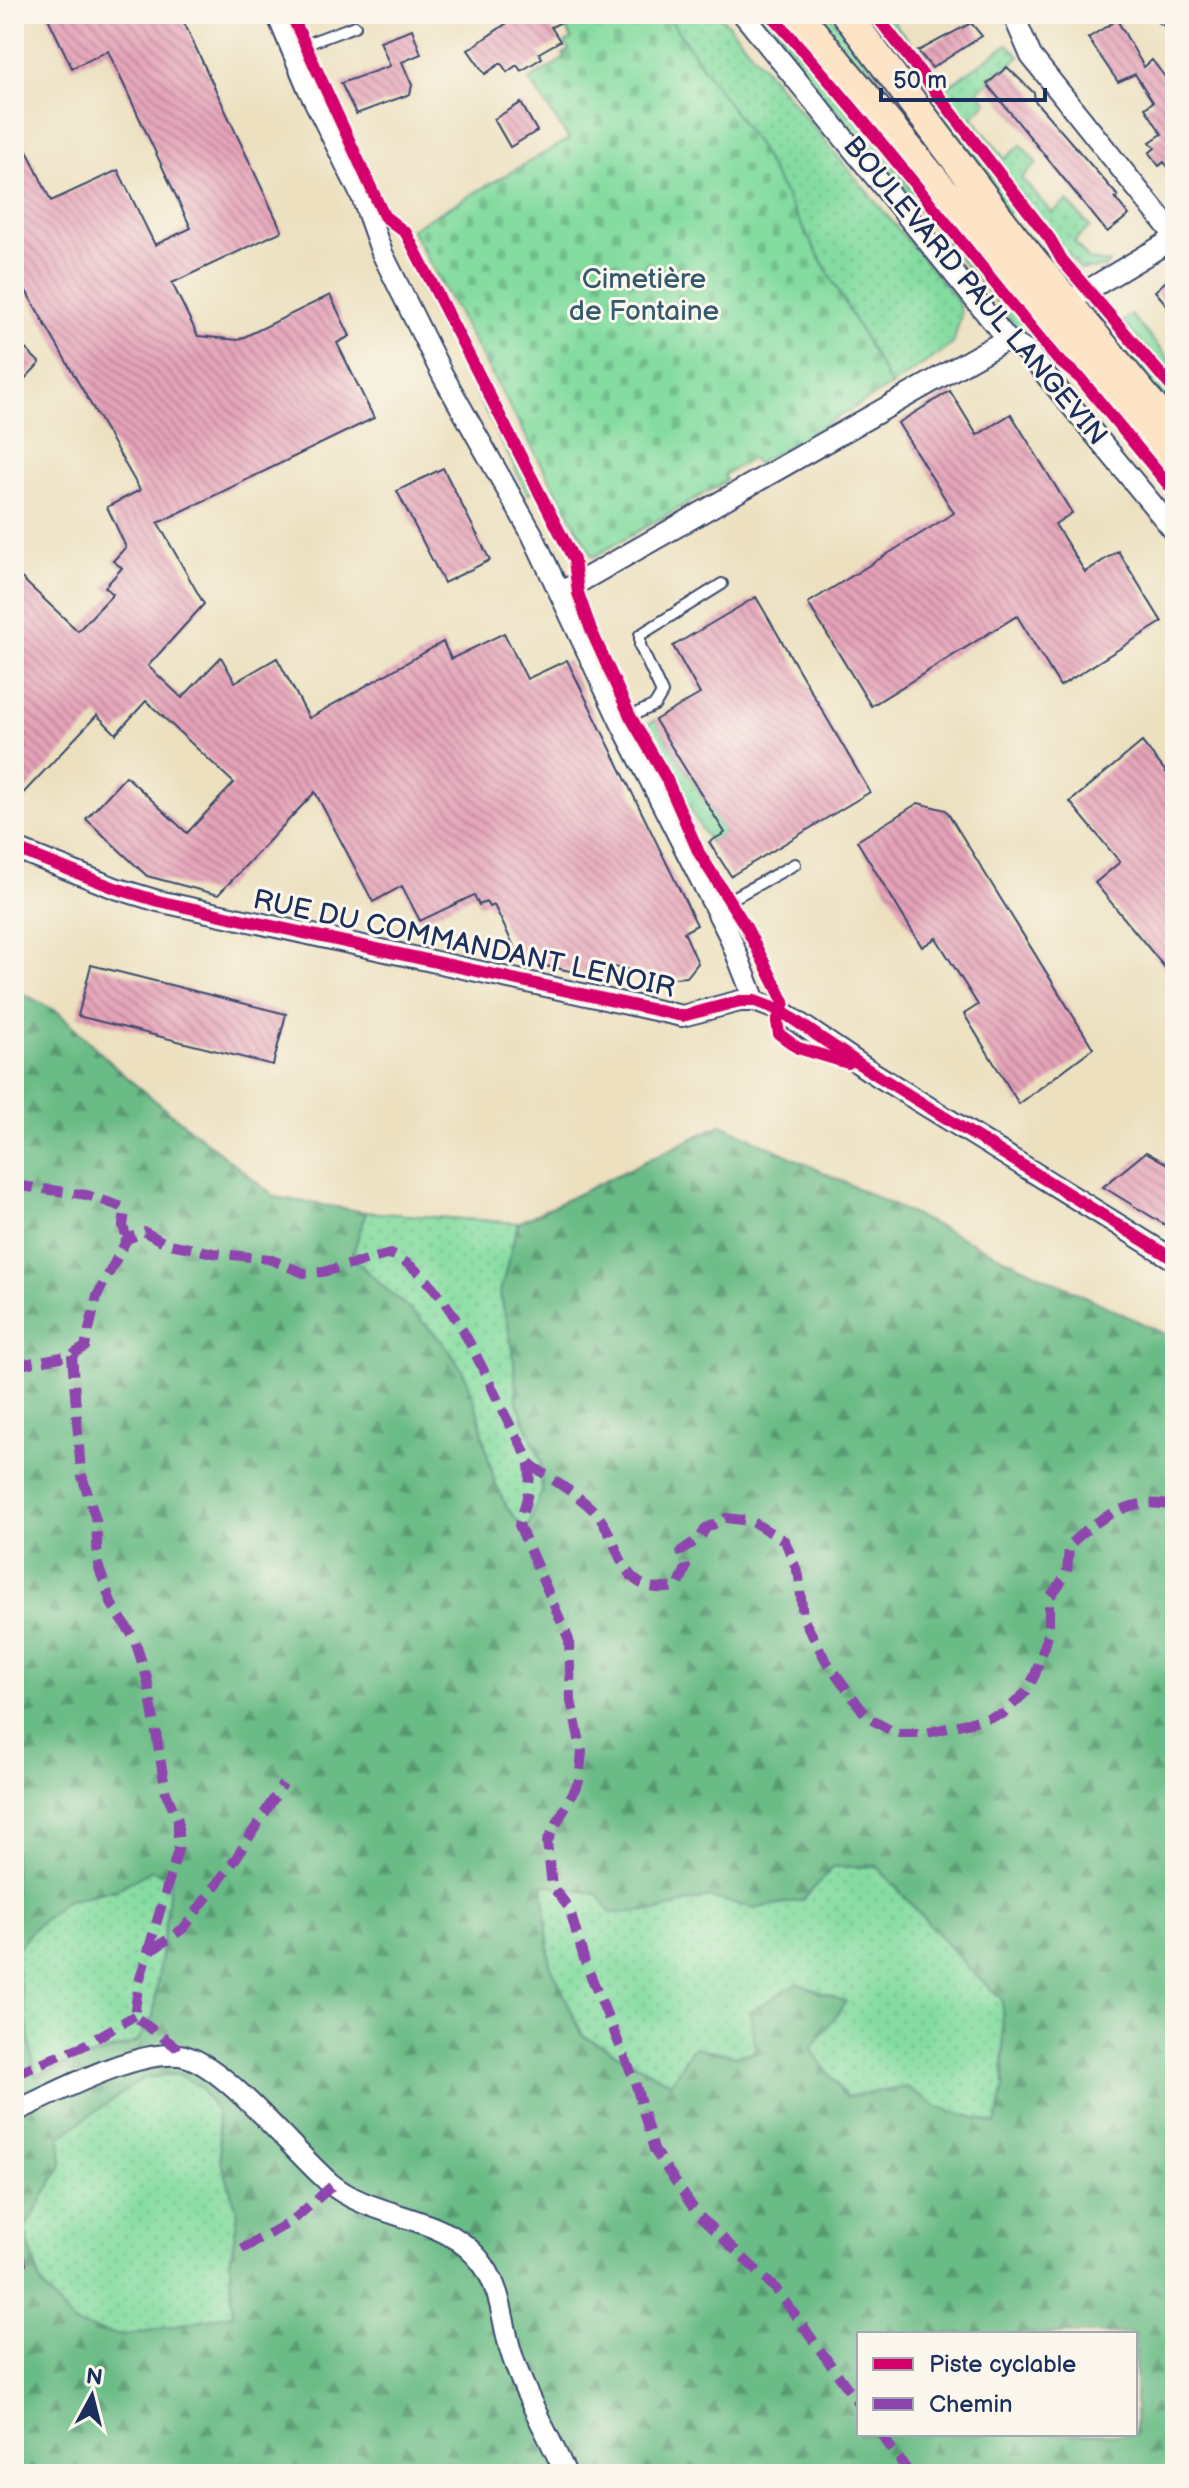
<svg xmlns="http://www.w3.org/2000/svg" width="1189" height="2488" font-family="'Balsamiq Sans',sans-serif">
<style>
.grass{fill:url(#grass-dots);stroke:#50867f;stroke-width:2}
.forest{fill:url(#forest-firs);stroke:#437672;stroke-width:2;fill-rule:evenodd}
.cemetery{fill:url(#cemetery-stones);stroke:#50867f;stroke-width:2}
.building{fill:url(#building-back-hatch)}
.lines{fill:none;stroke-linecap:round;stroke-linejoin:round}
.lane-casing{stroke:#3a4a6d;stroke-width:14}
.street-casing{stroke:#3a4a6d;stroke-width:24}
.secondary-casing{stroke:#3a4a6d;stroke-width:32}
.lane{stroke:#fff;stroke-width:10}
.street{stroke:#fff;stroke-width:20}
.secondary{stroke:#fee4c6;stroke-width:28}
.quiet{stroke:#8e44ad;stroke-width:10;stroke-dasharray:20 10;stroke-linecap:butt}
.cycleway-casing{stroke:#fbf7ec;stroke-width:17}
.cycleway{stroke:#d6006c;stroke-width:12}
.labels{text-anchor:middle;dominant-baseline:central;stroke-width:6;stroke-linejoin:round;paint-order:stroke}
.park-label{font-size:28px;fill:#355a6e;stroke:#fbf7ec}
.street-label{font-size:28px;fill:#1b2f5e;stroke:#fbf7ec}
</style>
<defs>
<pattern id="grass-dots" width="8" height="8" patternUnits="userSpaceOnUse" patternTransform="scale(2)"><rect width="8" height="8" fill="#84dca0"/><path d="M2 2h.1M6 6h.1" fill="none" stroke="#71bd8c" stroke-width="1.8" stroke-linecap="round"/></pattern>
<pattern id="forest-firs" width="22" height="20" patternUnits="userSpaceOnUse" patternTransform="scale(2)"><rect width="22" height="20" fill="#6bbc86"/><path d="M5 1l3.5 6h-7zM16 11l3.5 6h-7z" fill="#579971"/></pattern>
<pattern id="cemetery-stones" width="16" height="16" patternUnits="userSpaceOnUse" patternTransform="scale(2)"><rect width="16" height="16" fill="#84dca0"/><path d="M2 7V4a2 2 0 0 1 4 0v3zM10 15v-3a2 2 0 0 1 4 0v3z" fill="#71bd8c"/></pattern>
<pattern id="building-back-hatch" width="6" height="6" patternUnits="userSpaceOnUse" patternTransform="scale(2)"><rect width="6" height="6" fill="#e5a1b7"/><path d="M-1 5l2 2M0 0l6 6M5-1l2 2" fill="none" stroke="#b98498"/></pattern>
</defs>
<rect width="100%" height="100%" fill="#fbf7ec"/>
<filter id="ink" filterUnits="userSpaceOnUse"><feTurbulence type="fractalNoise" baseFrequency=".0125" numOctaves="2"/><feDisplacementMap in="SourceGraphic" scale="16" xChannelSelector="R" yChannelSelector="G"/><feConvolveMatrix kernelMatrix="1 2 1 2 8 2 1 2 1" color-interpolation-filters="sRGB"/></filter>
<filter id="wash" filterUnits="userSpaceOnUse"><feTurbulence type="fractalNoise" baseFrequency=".006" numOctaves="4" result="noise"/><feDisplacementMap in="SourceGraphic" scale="32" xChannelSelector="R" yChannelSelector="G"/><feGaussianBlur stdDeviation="1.8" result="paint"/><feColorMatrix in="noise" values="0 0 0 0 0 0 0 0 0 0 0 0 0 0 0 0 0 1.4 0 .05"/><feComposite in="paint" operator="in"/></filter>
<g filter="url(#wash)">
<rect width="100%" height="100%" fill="#ece0bf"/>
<path class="grass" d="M666 14H717L726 22 958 301 961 315 953 344 891 386 757 145Z
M755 14H767L1032 333 1026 338Z
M775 14H787L1016 285 1005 292Z
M806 14H829L974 197 967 202Z
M858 14H872L1019 206 1005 215Z
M876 14H887L947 87 1008 44 1020 57 978 91 987 102 972 117 1005 159 1021 145 1037 164 1021 178 1052 213 1067 201 1090 227 1074 241 1089 260 1109 263 1104 268 1080 269Z
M392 229 401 236 534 491 528 494Z
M1094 300 1175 402V423L1088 308Z
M1131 315 1175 366V386L1123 321Z
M655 720 725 833 709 842 644 727Z
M366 1212 518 1223 500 1293 513 1349 517 1402 541 1461 542 1491 527 1530C480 1491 490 1423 463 1372 438 1325 387 1296 352 1256Z
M877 1866 971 1971 1002 1999 1004 2087 997 2124 937 2107 907 2087 846 2097 811 2049 757 2051 737 2056 693 2047 671 2083 583 2036 550 1964 543 1883 598 1894 658 1911 707 1897 755 1908 803 1900 833 1867Z
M152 1869 171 1879 153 2017 137 2042 60 2065 35 2076 14 1953 33 1929 65 1901 119 1888Z
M178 2074 200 2086 217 2113 221 2160 238 2214 230 2264 234 2314 123 2336 76 2326 42 2286 24 2230 62 2165 60 2136 144 2078Z"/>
<path class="forest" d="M14 989 58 1012 126 1077 275 1197 366 1212 352 1256C388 1296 437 1325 463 1372 490 1423 480 1491 527 1530L542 1491 541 1461 517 1402 513 1349 500 1293 518 1223 722 1124 1175 1339V2469L1168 2474H14V1955L36 2076 137 2042 153 2017 171 1879 152 1870 119 1888 65 1901 33 1929 14 1953ZM877 1866 971 1971 1002 1999 1004 2087 996 2124 938 2107 907 2087 846 2097 811 2049 846 2002 797 1983 750 2012 756 2051 737 2056 693 2047 671 2083 583 2036 550 1964 543 1884 598 1894 610 1913 658 1911 707 1897 754 1908 803 1900 833 1867ZM178 2074 200 2087 217 2113 221 2160 238 2214 230 2264 233 2314 123 2336 76 2325 42 2286 24 2230 62 2165 60 2136 144 2078ZM859 2334H1135V2434H859Z"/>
<path class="cemetery" d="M557 14H666L757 145 891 386 757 464 751 459 724 475 726 481 593 557 411 229 569 139 529 80 565 58 563 54 569 50 565 43 572 39Z"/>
<g id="blocks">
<path class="building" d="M46 14H180L282 231 172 283 198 336 238 340 330 295 350 336 337 343 374 418 158 523 204 604 148 666 182 698 221 657 235 682 277 658 309 718 443 642 451 659 504 633 527 679 567 660 697 925 684 932 698 963 687 977 673 978 603 965 610 979 521 961 494 905 489 907 486 902 479 905 474 895 420 921 402 886 373 902 315 792 218 895 147 876 86 819 126 776 187 833 234 783 146 701 116 734 97 715 14 803V571L78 631 113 594 105 587 122 568 113 561 126 547 107 507 140 490 14 270V123L51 201 118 170 155 245 191 228 108 51 72 68Z
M520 14H578L551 27 560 41 539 53 542 58 521 71 517 65 507 72 501 63 485 74 468 50Z
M1117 20 1144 67 1152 60 1175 90V176L1164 162 1159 166 1149 153 1155 148 1150 142 1162 134 1145 108 1153 102 1135 74 1118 82 1088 38Z
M971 23 982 36 932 68 918 51Z
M412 29 421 54 402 62 412 85 410 94 356 114 341 83 390 66 380 41Z
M1007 67 1034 93 1035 101 1118 196 1115 198 1129 215 1107 232 987 84Z
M521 103 537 131 510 147 494 119Z
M1175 273V315L1155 291Z
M14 338 40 363 14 390Z
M950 391 977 435 1011 414 1072 513 1055 524 1085 572 1118 551 1162 622 1060 686 1017 616 871 706 808 603 954 513 898 423Z
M443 468 490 560 444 583 397 491Z
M756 597 870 792 731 876 709 842 725 833 655 720 700 694 673 646Z
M1142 742 1175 783V980L1095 883 1120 862 1070 802Z
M918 803 946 810 1093 1048 1019 1104 964 1014 978 1005 936 938 922 947 857 841Z
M91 965 286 1014 273 1065 78 1016Z
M1146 1152 1175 1168V1231L1103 1187Z"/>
</g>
</g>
<g filter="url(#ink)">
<use href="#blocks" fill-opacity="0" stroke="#3a4a6d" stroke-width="2"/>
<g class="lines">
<defs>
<path id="lane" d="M293 49 355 26
M620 721 655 705 662 693 640 646V635L722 584
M715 908 795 864"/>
<path id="street" d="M277 14 308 88 362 197 382 253 442 374 532 534 620 721 729 935 755 1001
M743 14 1007 339 1027 352 1175 532
M1013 14 1031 56 1175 236
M1165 14 1175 19
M1068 302 1175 238
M560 593 1007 339
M14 848 115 888 158 901 682 1016 740 1001H755L781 1011 867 1069 1175 1260
M14 2112C58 2092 132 2051 179 2055 221 2059 296 2155 331 2184 376 2221 448 2213 484 2266 502 2292 502 2322 511 2352 524 2394 548 2434 566 2474"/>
<path id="secondary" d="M798 14 1175 471
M846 14 1014 237 1175 433"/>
</defs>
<use href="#lane" class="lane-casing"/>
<use href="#street" class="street-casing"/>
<use href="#secondary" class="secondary-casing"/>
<use href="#lane" class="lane"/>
<use href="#street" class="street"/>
<use href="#secondary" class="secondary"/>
<path class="quiet" d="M14 1185 87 1195 122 1207 125 1211 123 1226 127 1239
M72 1355 81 1473 96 1520 98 1565 112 1605 134 1638 147 1678 166 1793 178 1820V1850L139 1982 134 2016 176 2047 180 2055
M14 1366 72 1355 85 1347 97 1296 127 1239 145 1232 165 1243 213 1253 269 1259 304 1273 323 1272 390 1254C444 1275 481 1366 505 1415 512 1430 526 1449 529 1465 532 1485 525 1506 519 1525L569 1640 571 1701 582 1752 579 1781 547 1842 552 1886 569 1908 585 1962 635 2082 654 2150 698 2215 776 2289 859 2404
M529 1463C550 1479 577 1493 595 1512 626 1546 614 1597 678 1587L686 1568 681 1551 700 1538 706 1528 726 1518 751 1521 785 1541 799 1576 803 1618 825 1659 867 1717 895 1733H927L1003 1714 1026 1692 1035 1675 1049 1632V1598L1067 1574 1069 1545C1100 1516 1132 1496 1175 1506
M151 1951 184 1928 236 1858 283 1784
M14 2074 83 2046 134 2016
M242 2249 292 2221 333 2185
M14 2263 26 2260
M881 2434 910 2474"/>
<defs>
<path id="cycleway" d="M291 14 384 216 406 233 574 560 578 593 591 630 630 716 666 778 699 853 746 927 784 1002 777 1022 779 1034 798 1048 848 1063
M770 14C871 124 961 244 1057 359L1080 378 1175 493
M875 14 1050 239 1062 260 1175 391
M14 848 115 888 158 901 682 1016 740 1001H755L781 1011 867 1069 1175 1260"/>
</defs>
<use href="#cycleway" class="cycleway-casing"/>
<use href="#cycleway" class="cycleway"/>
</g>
</g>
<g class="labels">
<g class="park-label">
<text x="644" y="279">Cimetière<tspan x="644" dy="32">de Fontaine</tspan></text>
</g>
<g class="street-label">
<text transform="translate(975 291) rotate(50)">BOULEVARD PAUL LANGEVIN</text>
<text transform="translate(464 944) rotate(12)">RUE DU COMMANDANT LENOIR</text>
</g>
</g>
<rect width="1189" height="2488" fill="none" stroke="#fbf7ec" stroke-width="48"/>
<rect x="857" y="2332" width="280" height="104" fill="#fbf7ec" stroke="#a1a7b3" stroke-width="2"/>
<rect x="873" y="2358" width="40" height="12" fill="#d6006c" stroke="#a1a7b3" stroke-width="2"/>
<text x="929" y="2372" font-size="24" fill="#1b2f5e">Piste cyclable</text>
<rect x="873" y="2398" width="40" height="12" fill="#8e44ad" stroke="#a1a7b3" stroke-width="2"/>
<text x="929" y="2412" font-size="24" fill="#1b2f5e">Chemin</text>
<g transform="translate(92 2396) rotate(7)" stroke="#fbf7ec" stroke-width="6" paint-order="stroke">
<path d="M0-6L14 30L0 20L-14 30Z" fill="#1b2f5e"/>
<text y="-12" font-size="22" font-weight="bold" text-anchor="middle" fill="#1b2f5e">N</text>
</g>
<path d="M881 88v12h164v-12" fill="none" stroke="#1b2f5e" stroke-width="4"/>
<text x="893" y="88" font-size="24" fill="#1b2f5e" stroke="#fbf7ec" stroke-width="6" paint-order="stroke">50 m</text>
</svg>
